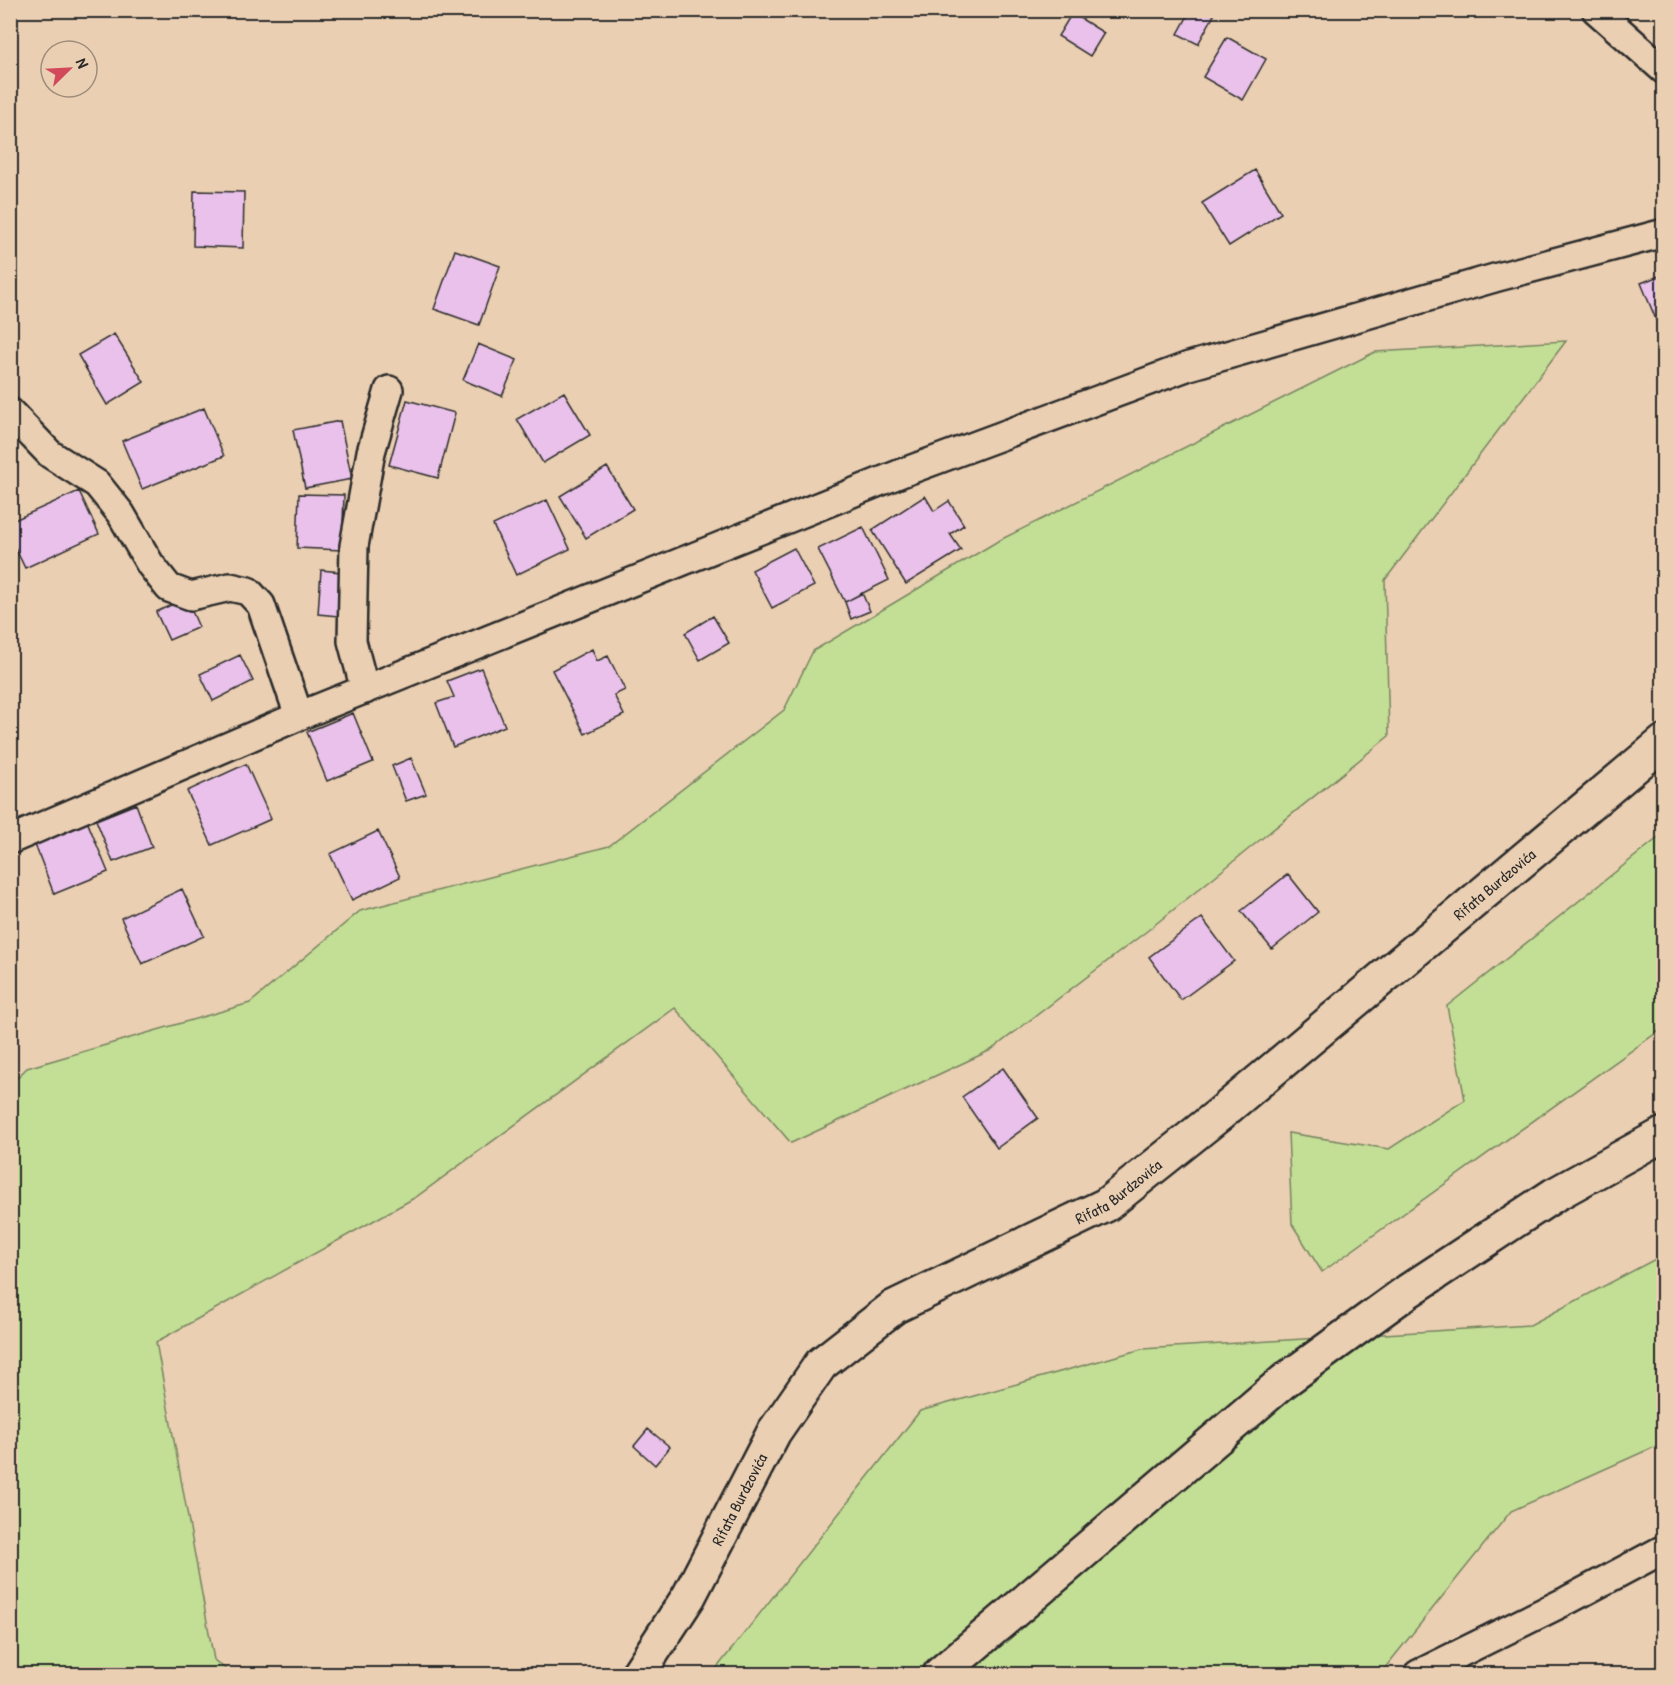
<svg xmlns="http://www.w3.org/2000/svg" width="1674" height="1685" font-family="'Patrick Hand',sans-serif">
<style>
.green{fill:#c3de95;stroke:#778460;stroke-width:1.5}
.building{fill:#e9c1ea;stroke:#2b2b2b;stroke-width:1.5}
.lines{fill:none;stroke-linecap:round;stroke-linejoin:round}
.minor-casing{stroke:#2b2b2b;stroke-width:32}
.tertiary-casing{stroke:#2b2b2b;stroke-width:38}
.secondary-casing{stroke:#2b2b2b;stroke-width:38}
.minor{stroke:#eacfb2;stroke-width:27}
.tertiary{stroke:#eacfb2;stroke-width:33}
.secondary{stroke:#eacfb2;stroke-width:33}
.labels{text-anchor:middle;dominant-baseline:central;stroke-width:4.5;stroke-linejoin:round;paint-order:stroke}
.street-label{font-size:16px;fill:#2b2b2b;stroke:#eacfb2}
</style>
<rect width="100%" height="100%" fill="#eacfb2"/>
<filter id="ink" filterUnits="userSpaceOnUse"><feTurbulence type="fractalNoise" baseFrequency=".0167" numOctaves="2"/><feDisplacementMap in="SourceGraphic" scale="12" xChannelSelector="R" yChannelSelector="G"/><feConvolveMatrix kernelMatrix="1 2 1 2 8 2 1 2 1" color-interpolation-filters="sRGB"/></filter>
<g filter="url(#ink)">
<path class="green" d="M1566 341 1385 580 1389 736 1147 931 991 1050 791 1143 675 1008 416 1197 156 1342 214 1660 232 1674H11L10 1085 27 1068 250 1003 360 911 609 846 784 710 813 651 998 541 1375 352Z
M1663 834V1028L1322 1272 1292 1224 1288 1133 1389 1149 1465 1100 1447 1006Z
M1663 1255V1443L1511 1511 1380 1674H712L920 1411 1142 1349 1530 1325Z"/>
<path class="building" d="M1191 10H1205L1214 15 1198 44 1178 34Z
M1072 13 1104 33 1090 56 1058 36Z
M1227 37 1266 59 1243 100 1203 77Z
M1255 170 1281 213 1229 246 1202 203Z
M194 191 244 192 243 248 193 246Z
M455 250 500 266 479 325 434 309Z
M1664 274V325L1659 327 1641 283Z
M114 334 144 382 107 405 78 355Z
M478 344 517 360 502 396 463 380Z
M564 392 590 435 543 463 517 419Z
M407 400 455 413 438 478 389 465Z
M204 408 224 456 142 489 122 441Z
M340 421 352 479 305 488 293 430Z
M607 467 633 509 586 538 560 496Z
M79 491 99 534 25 568 10 537V522Z
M299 494 344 495 342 550 297 548Z
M925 496 934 511 949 501 964 525 950 534 961 550 906 584 872 530Z
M547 500 570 549 516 575 493 525Z
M863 527 889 580 845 602 818 549Z
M794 548 814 586 772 608 752 570Z
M321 570 341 572 338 616 318 614Z
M862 593 870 611 851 619 845 602Z
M186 598 199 627 169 640 156 612Z
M713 616 729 643 700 660 685 633Z
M592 649 597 661 608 656 625 690 614 695 624 715 585 734 552 670Z
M240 655 253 681 213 701 200 674Z
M481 668 505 726 453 747 436 703 454 697 447 681Z
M353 713 373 762 327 781 307 732Z
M411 758 426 794 406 801 392 766Z
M246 764 271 819 212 845 187 791Z
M136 804 152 847 113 862 96 820Z
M87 821 108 872 54 894 34 842Z
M378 831 400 877 352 900 330 854Z
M1288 874 1318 912 1272 949 1241 911Z
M182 889 204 936 142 964 121 918Z
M1202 918 1234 961 1181 1000 1149 957Z
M1003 1068 1038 1118 997 1148 962 1097Z
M648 1429 670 1447 655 1465 634 1446Z"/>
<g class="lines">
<defs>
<path id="minor" d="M1596 10 1664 70
M10 412 50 454 97 484 121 514 150 564 169 588 191 596 230 587 248 591 261 605 299 716
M365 690 352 641 354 546 371 452 389 390
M10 840 299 716 904 472 1189 366 1498 277 1664 233
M1418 1674 1568 1600 1664 1549"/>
<g id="tertiary">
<path id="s1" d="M638 1674 689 1596 774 1432 821 1364 894 1307 1106 1205 1220 1114 1664 742"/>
</g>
<path id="secondary" d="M940 1674 1284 1381 1408 1291 1554 1195 1664 1134"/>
</defs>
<use href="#minor" class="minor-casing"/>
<use href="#tertiary" class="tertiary-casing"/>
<use href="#secondary" class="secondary-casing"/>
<use href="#minor" class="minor"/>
<use href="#tertiary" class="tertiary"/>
<use href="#secondary" class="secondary"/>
</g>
</g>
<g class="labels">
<g class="street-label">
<text stroke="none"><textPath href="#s1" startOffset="1192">Rifata Burdzovića</textPath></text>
<text stroke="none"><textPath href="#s1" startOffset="706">Rifata Burdzovića</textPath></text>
<text stroke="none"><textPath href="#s1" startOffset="202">Rifata Burdzovića</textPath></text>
</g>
</g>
<rect width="1674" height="1685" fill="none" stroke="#eacfb2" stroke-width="36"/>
<rect x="18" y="18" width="1638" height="1649" fill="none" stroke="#2b2b2b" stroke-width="2" filter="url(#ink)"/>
<g transform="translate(69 69) rotate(66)"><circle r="28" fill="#eacfb2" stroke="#9e8d7c" stroke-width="1.5"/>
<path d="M0-4.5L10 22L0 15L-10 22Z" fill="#d1495b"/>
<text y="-9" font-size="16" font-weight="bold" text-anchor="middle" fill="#2b2b2b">N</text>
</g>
</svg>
